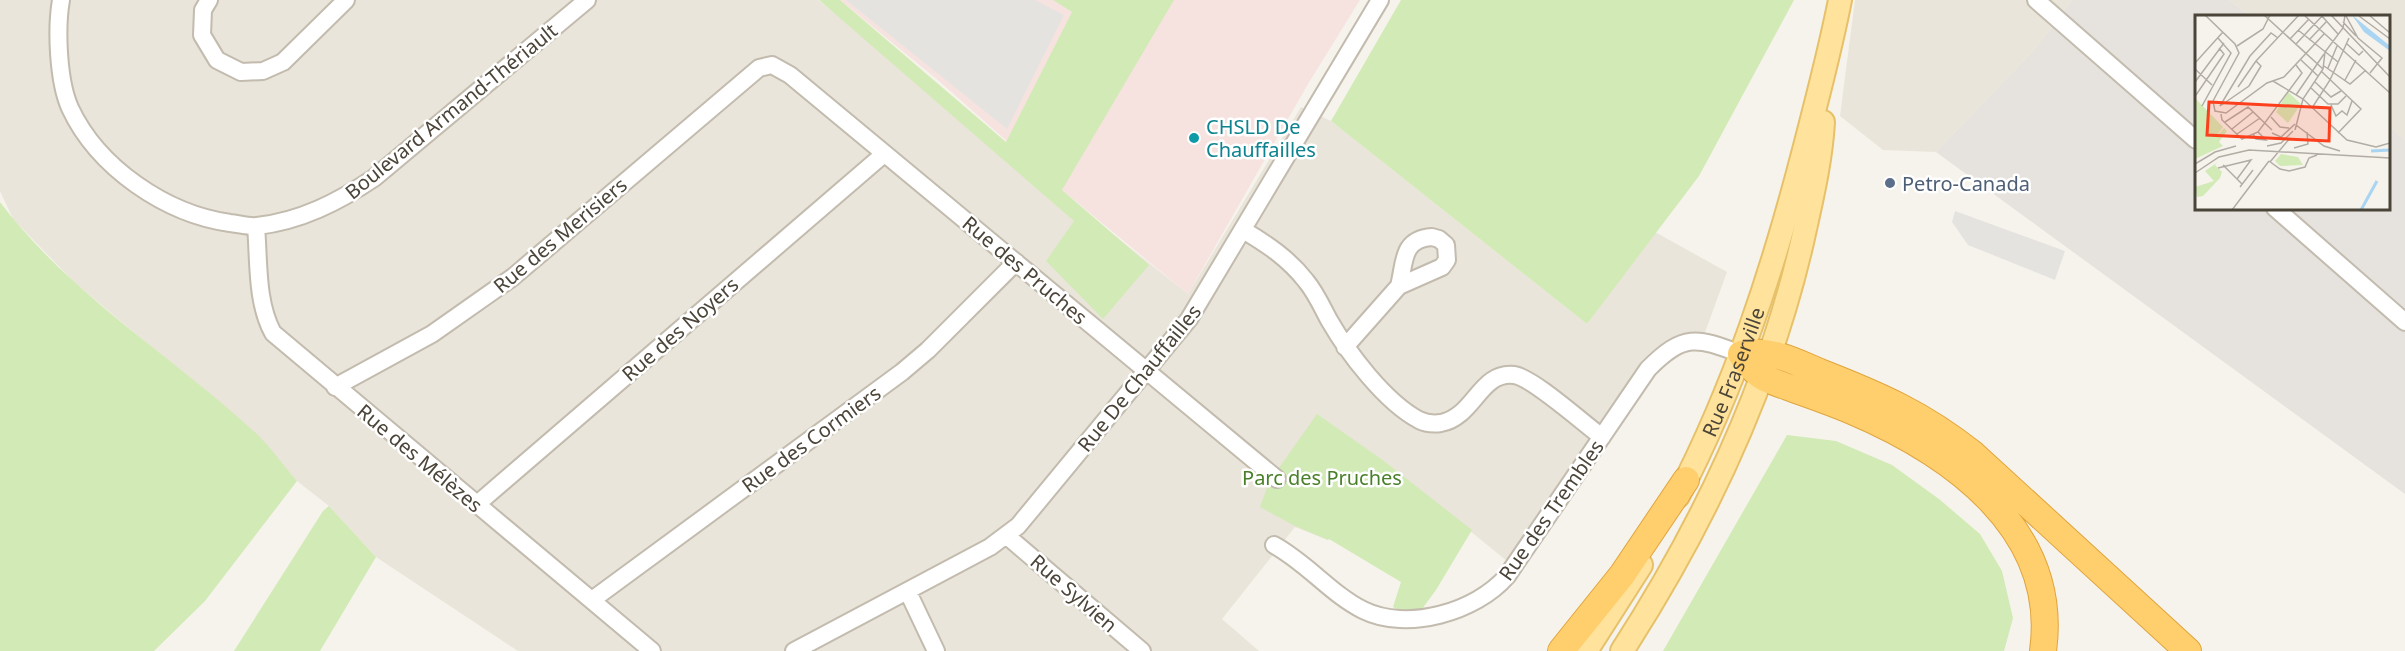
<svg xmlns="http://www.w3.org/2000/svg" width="2405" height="651" font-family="'Noto Sans',sans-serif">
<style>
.residential{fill:#eae5da}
.industrial{fill:#e6e2dd}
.medical{fill:#f6e3e0}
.green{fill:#d2eab5}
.parking{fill:#e5e3e0}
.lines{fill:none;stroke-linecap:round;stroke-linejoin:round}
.minor-casing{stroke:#c2bbae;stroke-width:20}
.major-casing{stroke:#e6c16a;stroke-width:26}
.highway-casing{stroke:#e0a43c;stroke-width:28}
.minor{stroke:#fff;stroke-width:16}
.major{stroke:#ffe39c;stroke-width:22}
.highway{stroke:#ffcf6e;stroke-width:26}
.culture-dot{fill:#0f9aa8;stroke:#fff;stroke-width:2}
.service-dot{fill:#5c6f8a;stroke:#fff;stroke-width:2}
.labels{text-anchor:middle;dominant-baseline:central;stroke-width:5;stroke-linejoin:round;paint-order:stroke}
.street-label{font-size:20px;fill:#4b4439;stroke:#fff}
.culture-label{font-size:20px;fill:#0d838f;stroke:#fff;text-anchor:start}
.service-label{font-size:20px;fill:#4e5e75;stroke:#fff;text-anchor:start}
.park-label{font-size:20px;fill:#4a7f2a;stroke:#fff}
.inset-river{fill:none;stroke:#a9d4f2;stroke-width:3}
.inset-road{fill:none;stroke:#b2ada4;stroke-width:1.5}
.view{fill:#fc3f1d;fill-opacity:0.15;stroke:#fc3f1d;stroke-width:3}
.inset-edge{fill:none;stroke:#4b4439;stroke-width:3}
</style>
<rect width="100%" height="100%" fill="#f6f3ec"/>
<path class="residential" d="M0 0H818L1188 294 1301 107 1331 121 1587 324 1655 232 1727 272 1699 349 1690 350 1667 364 1652 379 1518 570 1384 461 1328 540 1295 527 1222 619 1259 651H518L376 557 329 506 297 481 259 437 74 282 13 219 0 191Z
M1855 0H2072L2034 50 1936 152 1883 150 1840 116Z
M2229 0H2405V140L2389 126 2388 16H2250Z"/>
<path class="industrial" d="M2072 0H2229L2250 16H2196V208H2388L2389 126 2405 140V494L1936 152 2034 50Z"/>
<path class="medical" d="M840 0H1360L1308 84 1188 294 1062 190 939 81Z"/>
<path class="green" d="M819 0H840L1006 142 1072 12 1053 0H1174L1062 190 1149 265 1103 319 1046 261 1074 221Z
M1401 0H1794L1699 176 1587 324 1331 121Z
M0 202C70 295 174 357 258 435 272 449 284 466 297 481L205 601 154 651H0Z
M1317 414 1384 461 1472 530 1436 590 1419 613 1403 612 1393 607 1401 582 1329 539 1328 540 1295 526 1260 507 1269 482Z
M1787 435 1836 441 1892 465 1939 499 1980 534 2002 571 2013 618 2004 651H1663Z
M329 506 376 557 320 651H234L323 511Z"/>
<path class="parking" d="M846 0H1035L1064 15 1007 129Z
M1955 211 2065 251 2055 280 1968 245 1952 222Z"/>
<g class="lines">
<defs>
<path id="minor" d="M61 0C56 29 58 81 70 108 98 168 166 214 230 223 239 224 249 227 257 226 301 221 338 202 374 178L587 0
M209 0 203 10 202 35 217 60 241 72 263 71 283 62 346 0
M2036 0 2196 140
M2275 208 2405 322
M256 226C259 261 256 302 273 333L652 651
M1243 230C1267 244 1289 259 1306 281 1316 293 1322 307 1329 320 1348 353 1385 402 1419 420 1427 424 1434 424 1441 423 1474 417 1480 371 1514 375 1532 377 1584 424 1602 437
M1432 237 1439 239 1446 245 1447 260 1442 267 1399 286C1405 263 1401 239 1432 237Z
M1345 347 1399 286
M335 387 432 334 513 277 759 68 772 65 790 75 1277 479
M476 505 884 154
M1007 536 1142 651
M1274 545C1307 563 1331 594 1363 610 1407 632 1476 612 1507 576L1648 369C1684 333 1696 337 1741 354
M908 592 936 651
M592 600 902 372 928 350 1016 262
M794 651 990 547 1018 526 1189 319 1380 0"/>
<g id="major">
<path id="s1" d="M1678 496C1735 386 1773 270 1804 150 1817 100 1830 51 1840 0"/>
<path d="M1586 651 1641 565"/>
<path d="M1622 651C1706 521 1772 381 1805 229 1813 193 1821 158 1823 122"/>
</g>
<path id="highway" d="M1561 651 1622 575 1686 480
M2043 651C2060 529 1951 453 1852 411 1831 402 1810 395 1788 387 1780 384 1770 381 1763 377 1754 372 1747 362 1741 354 1770 348 1794 361 1820 372 1879 395 1923 414 1973 454L2188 651"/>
</defs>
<use href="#minor" class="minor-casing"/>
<use href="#major" class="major-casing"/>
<use href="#highway" class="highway-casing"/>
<use href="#minor" class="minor"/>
<use href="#major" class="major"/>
<use href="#highway" class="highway"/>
</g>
<circle class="culture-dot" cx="1194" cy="138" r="6"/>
<circle class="service-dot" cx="1890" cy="183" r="6"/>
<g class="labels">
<g class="street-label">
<text transform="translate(451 111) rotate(-39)">Boulevard Armand-Thériault</text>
<text transform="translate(560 235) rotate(-40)">Rue des Merisiers</text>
<text transform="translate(1025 270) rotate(40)">Rue des Pruches</text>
<text transform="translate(680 329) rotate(-41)">Rue des Noyers</text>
<text stroke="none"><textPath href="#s1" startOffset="136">Rue Fraserville</textPath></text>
<text transform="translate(1139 378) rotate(-51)">Rue De Chauffailles</text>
<text transform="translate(811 439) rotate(-36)">Rue des Cormiers</text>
<text transform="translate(420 458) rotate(40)">Rue des Mélèzes</text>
<text transform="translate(1551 510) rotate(-55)">Rue des Trembles</text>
<text transform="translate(1074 593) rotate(41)">Rue Sylvien</text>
</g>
<g class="culture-label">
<text x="1206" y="126">CHSLD De<tspan x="1206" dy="23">Chauffailles</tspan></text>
</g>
<g class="service-label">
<text x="1902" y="183">Petro-Canada</text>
</g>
<g class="park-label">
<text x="1322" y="477">Parc des Pruches</text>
</g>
</g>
<g transform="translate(2195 15)">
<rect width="195" height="195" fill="#f6f3ec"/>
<path d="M93 77 106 89 93 108 81 97ZM0 83 28 112 19 124 29 113 32 116 24 127 28 131 0 144ZM86 139 103 142 108 150 85 151 80 146ZM23 147 20 150 27 157 25 163 8 181 2 182 0 172 19 166 10 156Z" fill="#d2eab5"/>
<path d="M157 0 195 31V36L169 17Z" fill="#a9d4f2"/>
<path class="inset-river" d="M176 136 195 135M166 195 182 166"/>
<path class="inset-road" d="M10 0 40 29 44 38 18 86 20 96 31 98 72 68 89 62M69 0 128 54M126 0 143 19M136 0 195 62M174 0 195 18M110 1 195 78M151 1 163 23 187 43 175 58M164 1 195 24M148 7 161 21M103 15 143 47M95 24 114 4M114 25 132 6M151 28 164 40 168 36M101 29 128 0M42 31 68 14 75 0M106 45 123 61M61 46 66 51 54 71 25 91 55 41 76 18 83 23M0 48 28 17M129 51 155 69 171 55M133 53 142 31M0 54 17 70M126 56 166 94 143 118M89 62 129 19M150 65 161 45M78 66 108 84 152 125 181 132 195 128M0 67 29 28M120 67 136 82 146 76M43 72 61 46 104 0M116 73 133 89H143L151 81M1 80 29 39 24 33M101 80 129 39M136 90 141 101 147 96 152 100 157 86M7 91 36 38 23 23M117 93 135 65 154 23M26 99 27 105 47 124 63 117 107 58 101 50M76 102 85 112 94 113M30 107 53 92 77 115M101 110 129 131 145 136M37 114 58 97M100 115 108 84 128 54 130 37 148 13 150 0M77 118 86 122 100 109M42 119 65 103M58 119 61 124 71 125 63 117M72 131 86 128 98 116M99 133 113 129 112 117M74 146 85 154 94 156 110 152 114 143 122 140M75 147 95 123M0 149 20 137 41 131M28 150 47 169M23 153 56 145 42 164M0 158 24 142 54 135 195 143M45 172 58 155M37 195 74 146"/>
<path class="view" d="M14 87 135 93 134 126 12 120Z"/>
<rect width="195" height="195" class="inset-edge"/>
</g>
</svg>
